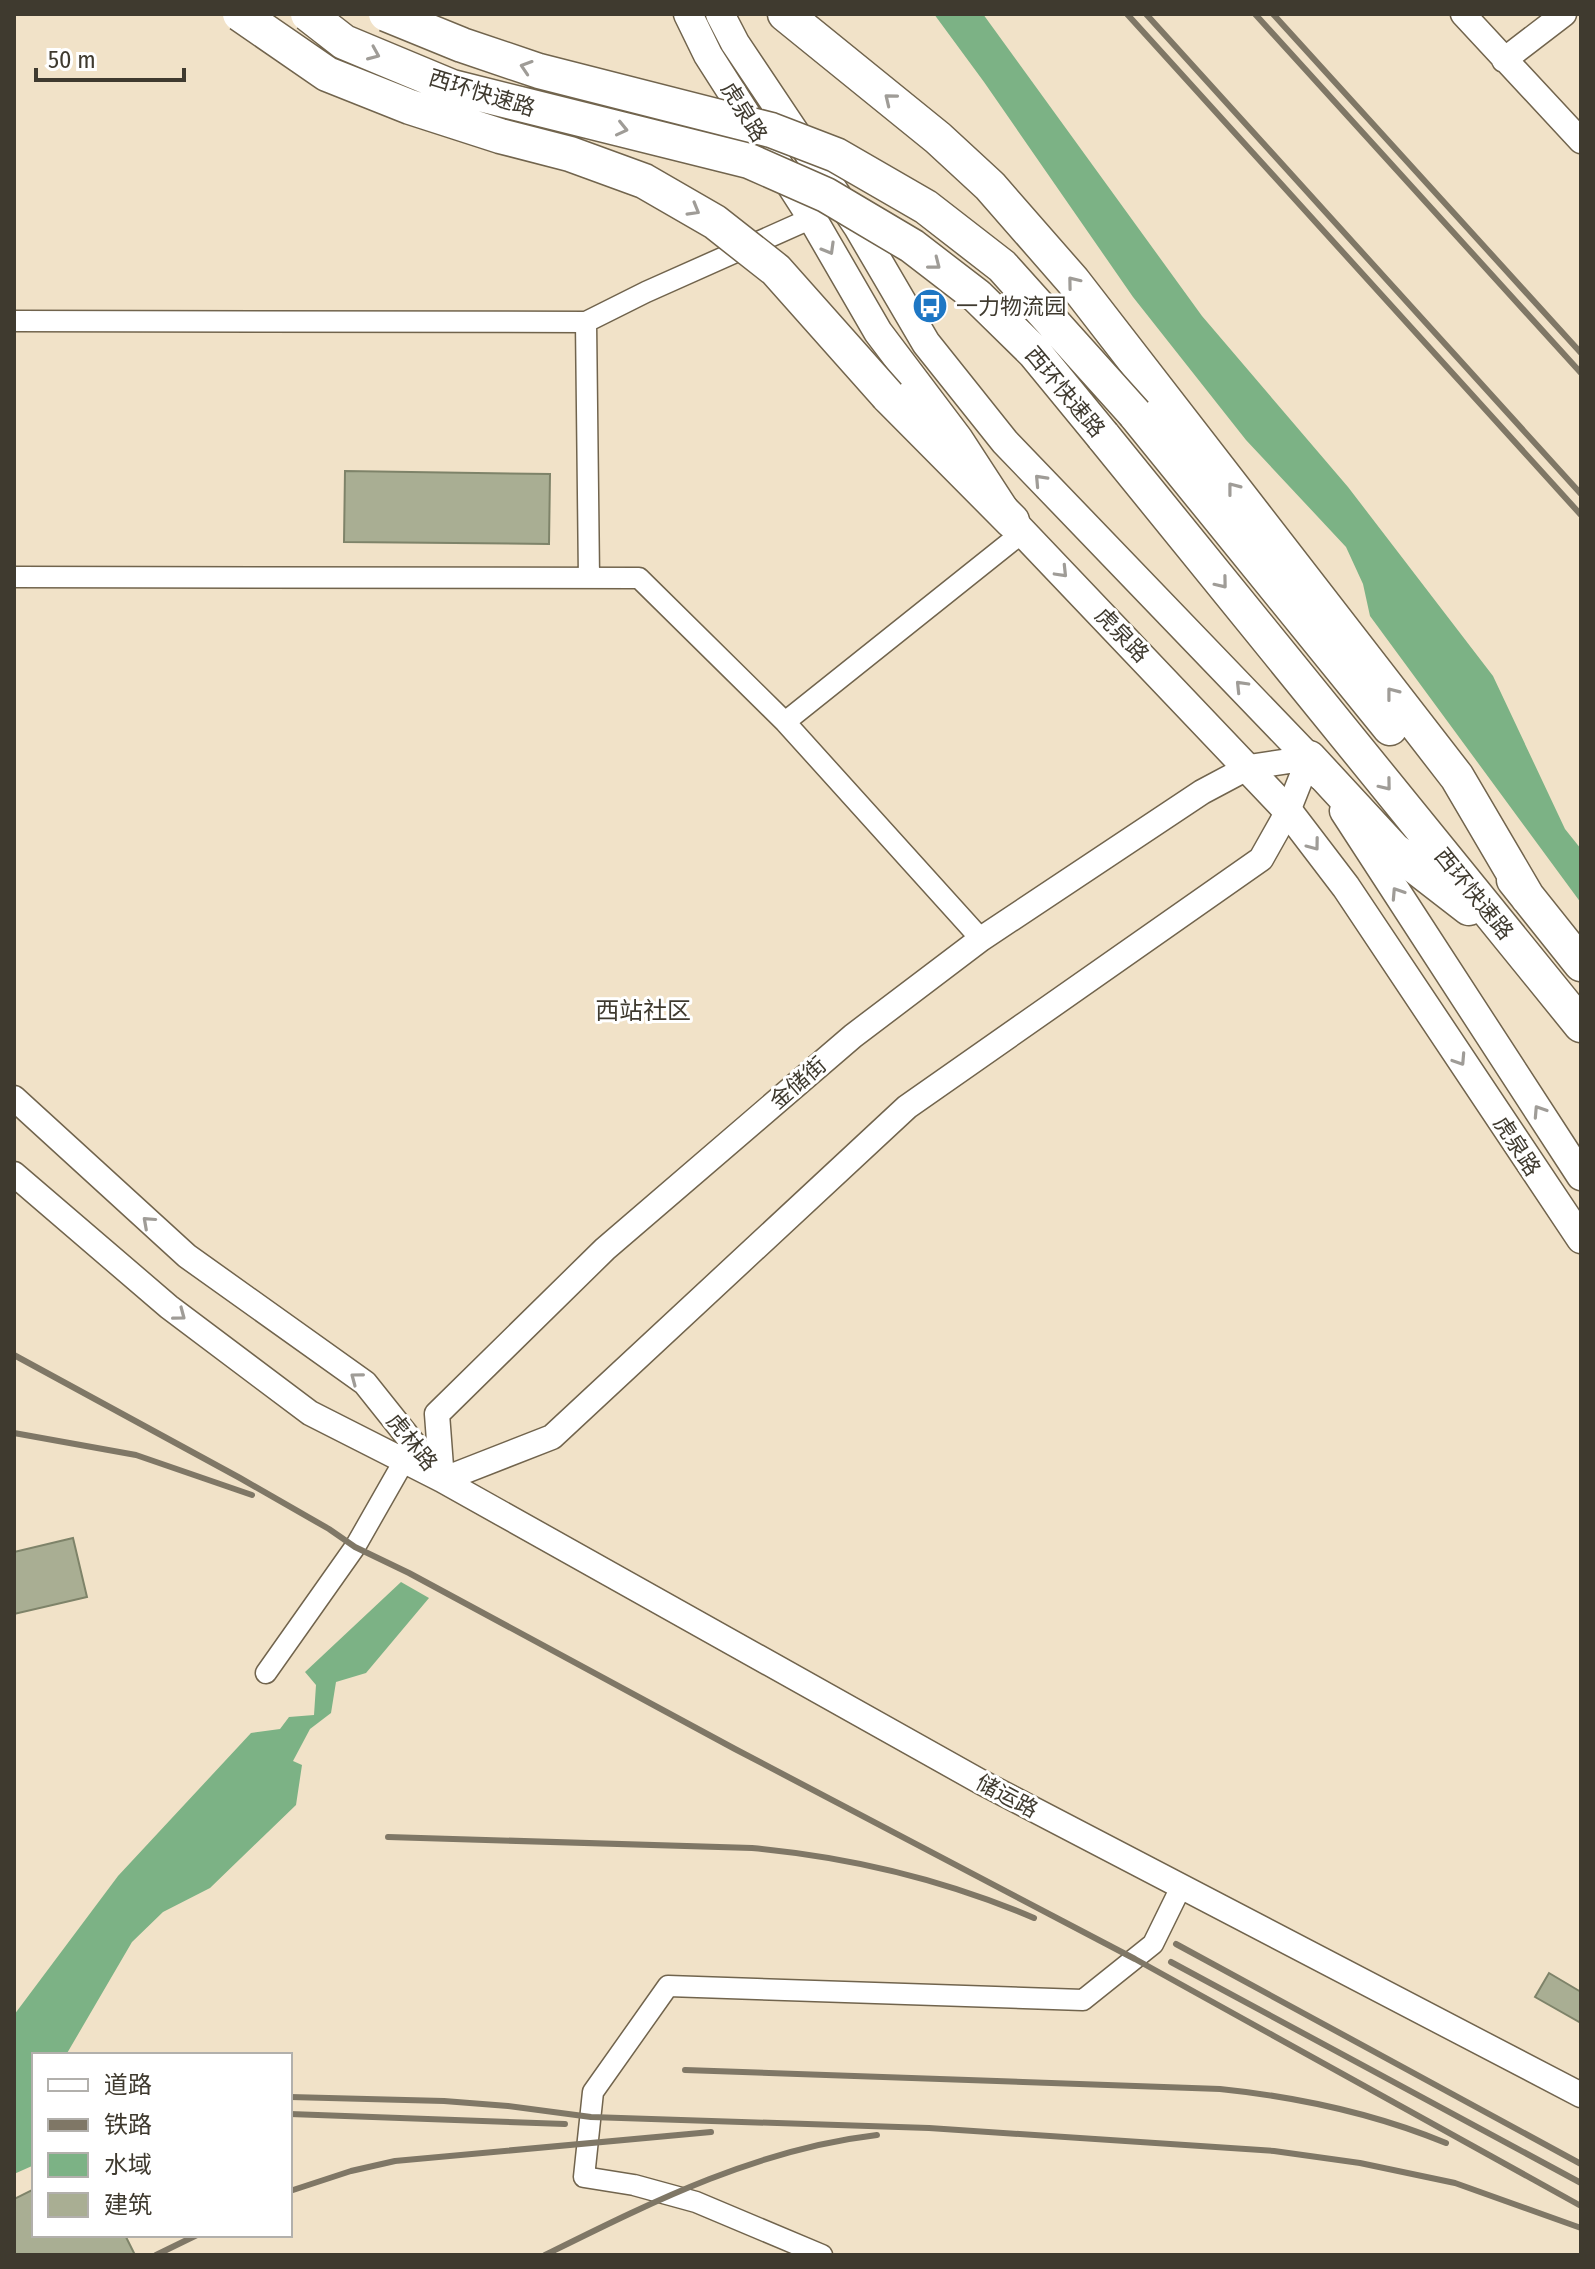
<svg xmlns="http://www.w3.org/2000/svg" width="1595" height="2269" font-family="'Fira Sans Condensed','Noto Sans SC',sans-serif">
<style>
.water{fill:#7cb285}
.building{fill:#a9ae93;stroke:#7e8369;stroke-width:2}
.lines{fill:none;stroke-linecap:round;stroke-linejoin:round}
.minor-casing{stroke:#71644d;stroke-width:23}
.tertiary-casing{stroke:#71644d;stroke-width:27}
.secondary-casing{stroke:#71644d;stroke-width:31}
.trunk-casing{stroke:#71644d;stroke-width:37}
.minor{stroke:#fff;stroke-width:20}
.tertiary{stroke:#fff;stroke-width:24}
.secondary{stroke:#fff;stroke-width:28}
.trunk{stroke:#fff;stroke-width:34}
.rail{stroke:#7f7766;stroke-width:6}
.trunk-bridge-casing{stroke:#71644d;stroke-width:37;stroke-linecap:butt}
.trunk-bridge{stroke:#fff;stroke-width:34}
.oneway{stroke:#9f9c97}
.labels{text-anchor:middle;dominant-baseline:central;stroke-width:6;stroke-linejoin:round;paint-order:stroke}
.street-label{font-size:22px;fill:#3f3a2f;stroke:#fff}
.poi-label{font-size:22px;fill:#3f3a2f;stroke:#fff;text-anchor:start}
.neighbourhood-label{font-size:24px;fill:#3f3a2f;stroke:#fff}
</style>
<rect width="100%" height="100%" fill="#f1e2c8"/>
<path class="water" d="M934 14H983L1202 316 1348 487 1493 676 1565 829 1581 849V903L1370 616 1363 584 1346 547 1246 440 1133 297 984 82Z
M401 1582 429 1598 366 1673 336 1682 331 1713 310 1729 293 1761 302 1765 296 1805 210 1888 163 1912 132 1942 66 2055H34L32 2166 14 2174V2015L118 1876 251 1733 280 1729 289 1717 314 1715 316 1685 305 1672Z"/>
<path class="building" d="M345 471 550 474 549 544 344 542Z
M73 1538 87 1597 14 1614V1552Z
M1549 1973 1581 1992V2023L1535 1997Z
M34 2189V2235H125L135 2255H14V2199Z"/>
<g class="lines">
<defs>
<path id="minor" d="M14 321 586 322 589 578
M586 322 646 292 812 218
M14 577 639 578 785 722 981 939
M785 722 1023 532
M266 1673 355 1547 404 1461
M822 2255 696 2202 634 2185 584 2177 593 2092 668 1986 1083 2000 1153 1944 1181 1887"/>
<path id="tertiary" d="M1463 14 1581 141
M1504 60 1564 14
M1309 758 1288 811 1261 859 907 1107 552 1437 442 1480 437 1414 605 1249 853 1036 981 939 1202 792 1249 767Z
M14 1098 187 1256 365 1383 436 1472
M14 1174 169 1307 310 1413 442 1480 981 1782 1581 2095"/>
<path id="secondary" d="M688 14 708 55 812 218 878 332 958 438 1012 521 1288 811 1346 887 1581 1239
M720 14 735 43 858 227 926 343 1005 442 1309 758 1321 776
M1344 811 1581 1176"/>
<path id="trunk" d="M785 14 938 138 990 186 1073 281 1457 777 1528 898
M888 396 1012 521
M1135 414 1390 728
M1103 436 1581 1025
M1309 758 1394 850 1469 908
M1514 880 1581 964"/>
</defs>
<use href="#minor" class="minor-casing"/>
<use href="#tertiary" class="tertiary-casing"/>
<use href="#secondary" class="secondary-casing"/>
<use href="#trunk" class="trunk-casing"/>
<use href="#minor" class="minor"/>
<use href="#tertiary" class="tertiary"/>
<use href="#secondary" class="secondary"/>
<use href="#trunk" class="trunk"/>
<path class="rail" d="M1127 14 1581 515
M1146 14 1581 494
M1255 14 1581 373
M1273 14 1581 353
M14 1355 240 1478 329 1529 355 1547 409 1573 735 1749 1135 1959 1581 2206
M14 1433 136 1455 252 1495
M388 1837 752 1848C850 1857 943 1879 1034 1918
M1176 1944 1581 2164
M1171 1962 1581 2183
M685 2070 1220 2089C1298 2097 1373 2113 1446 2143
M290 2097 444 2101 508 2106 591 2117 929 2128 1274 2151 1360 2163 1455 2183 1581 2228
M290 2114 565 2124
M290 2191 351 2171 395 2161 711 2132
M156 2255 197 2235
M545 2255C652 2202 757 2149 877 2135"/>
<defs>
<path id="trunk-bridge" d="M240 14 327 74 410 107 500 136 570 154 644 181 715 222 776 270 888 396
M308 14 344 42 452 87 749 161 826 195 912 246 977 296 1034 352 1103 436
M386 14 462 45 539 71 771 130 836 155 926 207 1002 266 1135 414"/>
</defs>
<use href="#trunk-bridge" class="trunk-bridge-casing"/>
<use href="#trunk-bridge" class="trunk-bridge"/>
</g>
<defs><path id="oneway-chevron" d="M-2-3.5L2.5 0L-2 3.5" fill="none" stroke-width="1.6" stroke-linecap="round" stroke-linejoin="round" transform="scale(2)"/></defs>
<g class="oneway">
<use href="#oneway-chevron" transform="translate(374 54) rotate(23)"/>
<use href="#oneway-chevron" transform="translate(526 67) rotate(-162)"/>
<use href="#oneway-chevron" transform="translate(890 99) rotate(-141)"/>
<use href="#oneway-chevron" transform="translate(622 129) rotate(13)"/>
<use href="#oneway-chevron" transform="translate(694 210) rotate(30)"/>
<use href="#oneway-chevron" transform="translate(829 249) rotate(60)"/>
<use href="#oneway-chevron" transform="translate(935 264) rotate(38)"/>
<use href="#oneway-chevron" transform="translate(1073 282) rotate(-129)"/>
<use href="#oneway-chevron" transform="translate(1040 480) rotate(-133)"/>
<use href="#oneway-chevron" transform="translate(1233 488) rotate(-128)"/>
<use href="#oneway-chevron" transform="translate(1062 572) rotate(46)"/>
<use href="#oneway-chevron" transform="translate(1222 583) rotate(51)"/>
<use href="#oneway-chevron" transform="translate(1241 686) rotate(-134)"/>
<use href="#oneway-chevron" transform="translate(1392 693) rotate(-128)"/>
<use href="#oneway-chevron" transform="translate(1386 785) rotate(51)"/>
<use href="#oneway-chevron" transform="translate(1314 845) rotate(53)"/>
<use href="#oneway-chevron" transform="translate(1397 893) rotate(-123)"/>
<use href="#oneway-chevron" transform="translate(1460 1060) rotate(57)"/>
<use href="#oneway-chevron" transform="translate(1539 1111) rotate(-123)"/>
<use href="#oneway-chevron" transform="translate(148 1222) rotate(-138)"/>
<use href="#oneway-chevron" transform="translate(180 1315) rotate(37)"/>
<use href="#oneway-chevron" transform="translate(356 1378) rotate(-143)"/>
</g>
<defs>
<symbol id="bus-disc" viewBox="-11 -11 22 22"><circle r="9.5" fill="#1e77c4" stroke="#fff"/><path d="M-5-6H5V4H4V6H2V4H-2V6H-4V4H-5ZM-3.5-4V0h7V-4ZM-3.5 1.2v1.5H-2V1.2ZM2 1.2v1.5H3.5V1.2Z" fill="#fff"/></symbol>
</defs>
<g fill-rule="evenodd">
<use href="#bus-disc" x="910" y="286" width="40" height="40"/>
</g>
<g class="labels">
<g class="street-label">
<text transform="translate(482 93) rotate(17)">西环快速路</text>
<text transform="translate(744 112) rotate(58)">虎泉路</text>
<text transform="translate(1065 392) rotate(50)">西环快速路</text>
<text transform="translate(1122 635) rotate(46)">虎泉路</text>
<text transform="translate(1474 894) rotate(51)">西环快速路</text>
<text transform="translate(798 1083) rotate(-41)">金储街</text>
<text transform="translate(1517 1146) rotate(57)">虎泉路</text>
<text transform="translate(412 1442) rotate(51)">虎林路</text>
<text transform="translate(1007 1796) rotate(28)">储运路</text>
</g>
<g class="poi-label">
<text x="956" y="306">一力物流园</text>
</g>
<g class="neighbourhood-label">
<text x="643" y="1011">西站社区</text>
</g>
</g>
<rect width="1595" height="2269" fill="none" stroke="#3f3a2f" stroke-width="32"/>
<rect x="32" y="2053" width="260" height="184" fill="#ffffff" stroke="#b2b0ac" stroke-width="2"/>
<rect x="48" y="2079" width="40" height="12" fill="#ffffff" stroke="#b2b0ac" stroke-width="2"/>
<text x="104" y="2093" font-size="24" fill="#3f3a2f">道路</text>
<rect x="48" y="2119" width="40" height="12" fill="#7f7766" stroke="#b2b0ac" stroke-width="2"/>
<text x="104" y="2133" font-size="24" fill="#3f3a2f">铁路</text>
<rect x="48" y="2153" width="40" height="24" fill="#7cb285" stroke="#b2b0ac" stroke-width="2"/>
<text x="104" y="2173" font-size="24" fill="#3f3a2f">水域</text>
<rect x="48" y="2193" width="40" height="24" fill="#a9ae93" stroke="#b2b0ac" stroke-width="2"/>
<text x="104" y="2213" font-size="24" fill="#3f3a2f">建筑</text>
<path d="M36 68v12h148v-12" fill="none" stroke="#3f3a2f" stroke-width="4"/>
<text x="48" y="68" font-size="24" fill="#3f3a2f" stroke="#ffffff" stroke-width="6" paint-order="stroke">50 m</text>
</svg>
